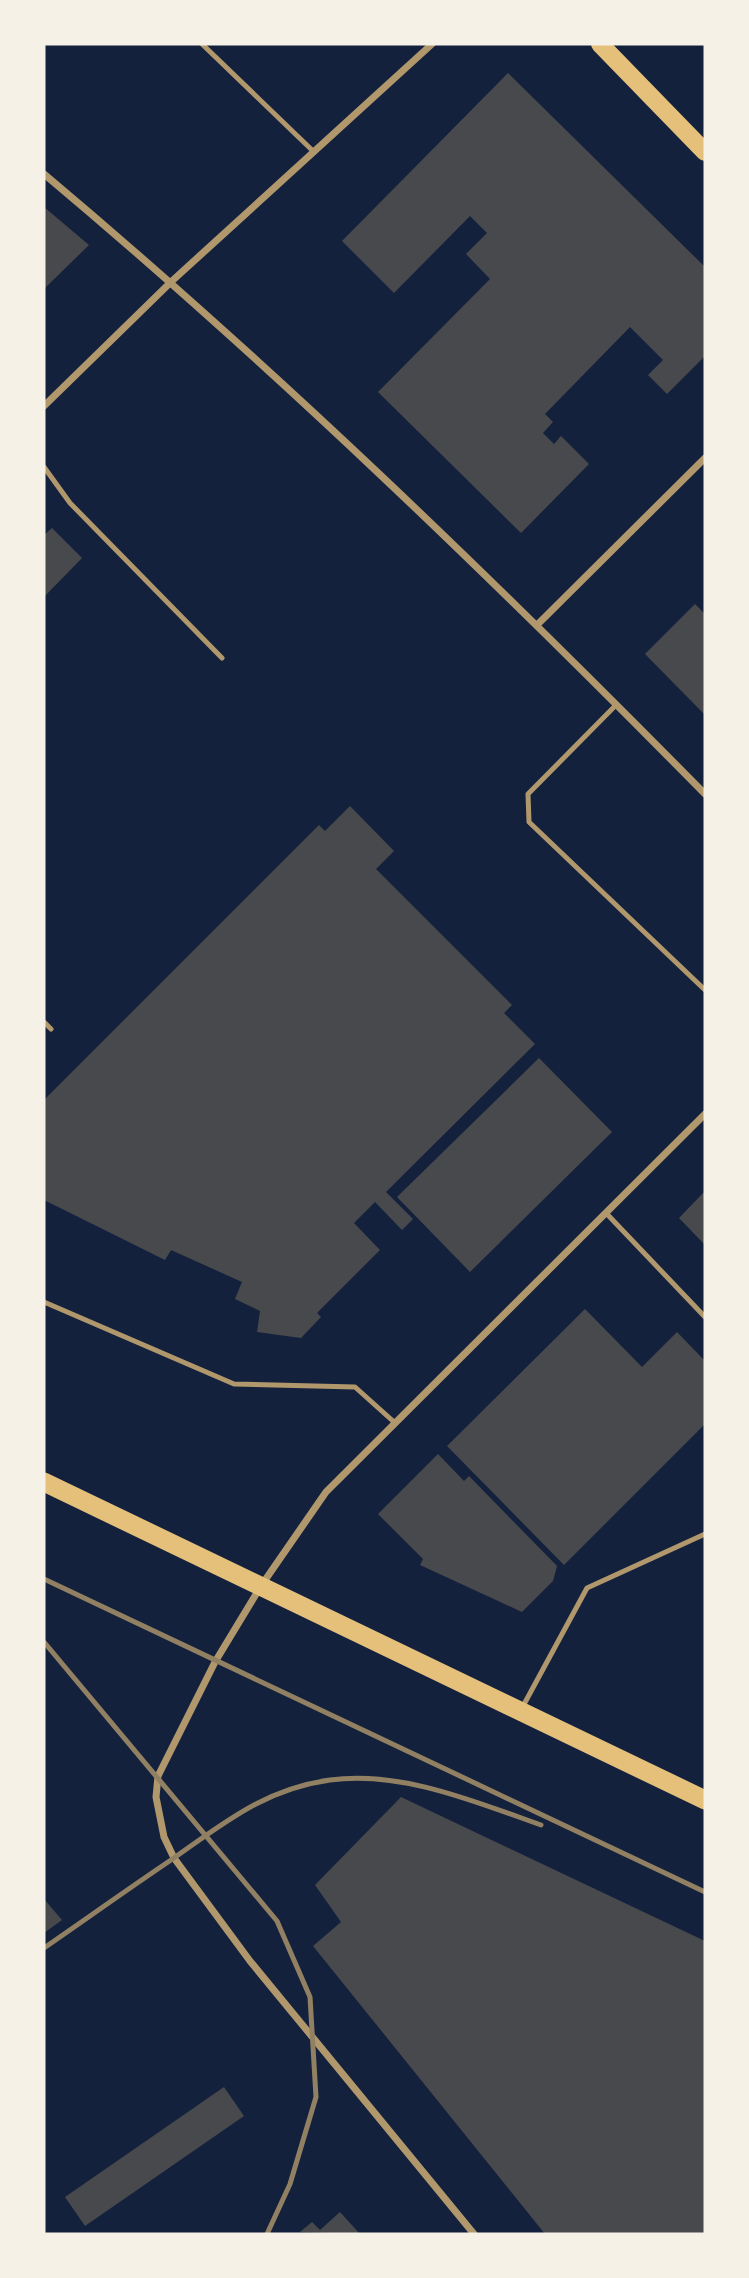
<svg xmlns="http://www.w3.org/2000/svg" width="749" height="2278" font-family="Helvetica,sans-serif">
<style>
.building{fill:#48494c}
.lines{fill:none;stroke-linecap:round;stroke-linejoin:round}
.service{stroke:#b1986c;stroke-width:5}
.minor{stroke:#b1986c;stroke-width:7}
.primary{stroke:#e5c07b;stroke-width:18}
.trunk{stroke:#e5c07b;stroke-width:19}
.rail{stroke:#918062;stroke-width:5}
</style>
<rect width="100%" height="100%" fill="#14213d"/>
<path class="building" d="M508 73 705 267V356L667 394 648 375 663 360 630 327 545 414 553 422 543 433 554 444 561 436 589 464 521 533 378 392 490 279 466 254 487 233 470 216 394 293 342 241Z
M44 207 89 245 44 289Z
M52 528 82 558 44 597V535Z
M695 604 705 614V715L645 654Z
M350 806 394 851 376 869 512 1005 504 1013 535 1044 386 1192 413 1219 402 1230 375 1202 354 1223 380 1250 317 1313 321 1317 301 1338 257 1332 260 1311 235 1299 242 1282 171 1250 165 1260 44 1200V1100L319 825 325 831Z
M539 1058 612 1132 470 1272 397 1197Z
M705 1191V1245L679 1218Z
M585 1309 642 1367 677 1332 705 1361V1424L564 1565 447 1446Z
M438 1454 464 1481 469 1476 557 1566 553 1581 522 1612 420 1565 423 1559 378 1514Z
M401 1797 705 1941V2234H545L313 1946 341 1922 315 1885Z
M44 1899 62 1920 44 1933Z
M224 2087 244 2116 85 2226 65 2197Z
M340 2212 360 2234 300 2232 312 2222 320 2230Z"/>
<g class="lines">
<path class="service" d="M202 44 314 152
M44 467 70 503 222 658
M616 705 528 794 529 822 705 990
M44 1022 51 1029
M606 1213 705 1317
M44 1302 234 1384 355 1387 394 1422
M522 1708 587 1588 705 1534"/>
<path class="minor" d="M44 174C275 368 493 579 705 794
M44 406 172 281 432 44
M537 625 705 458
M474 2234 250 1961 174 1858 164 1837 156 1797 158 1776 215 1662 261 1586 326 1492 705 1114"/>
<path class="primary" d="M600 44 705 152"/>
<path class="trunk" d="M44 1482 705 1800"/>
<path class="rail" d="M44 1579 705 1892
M44 1642 277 1921 310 1997 316 2097 290 2184 267 2234
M44 1948C86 1919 128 1889 171 1860 223 1824 264 1789 330 1780 400 1770 476 1802 541 1825"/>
</g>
<rect width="749" height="2278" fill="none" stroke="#f6f1e7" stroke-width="91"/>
</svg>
